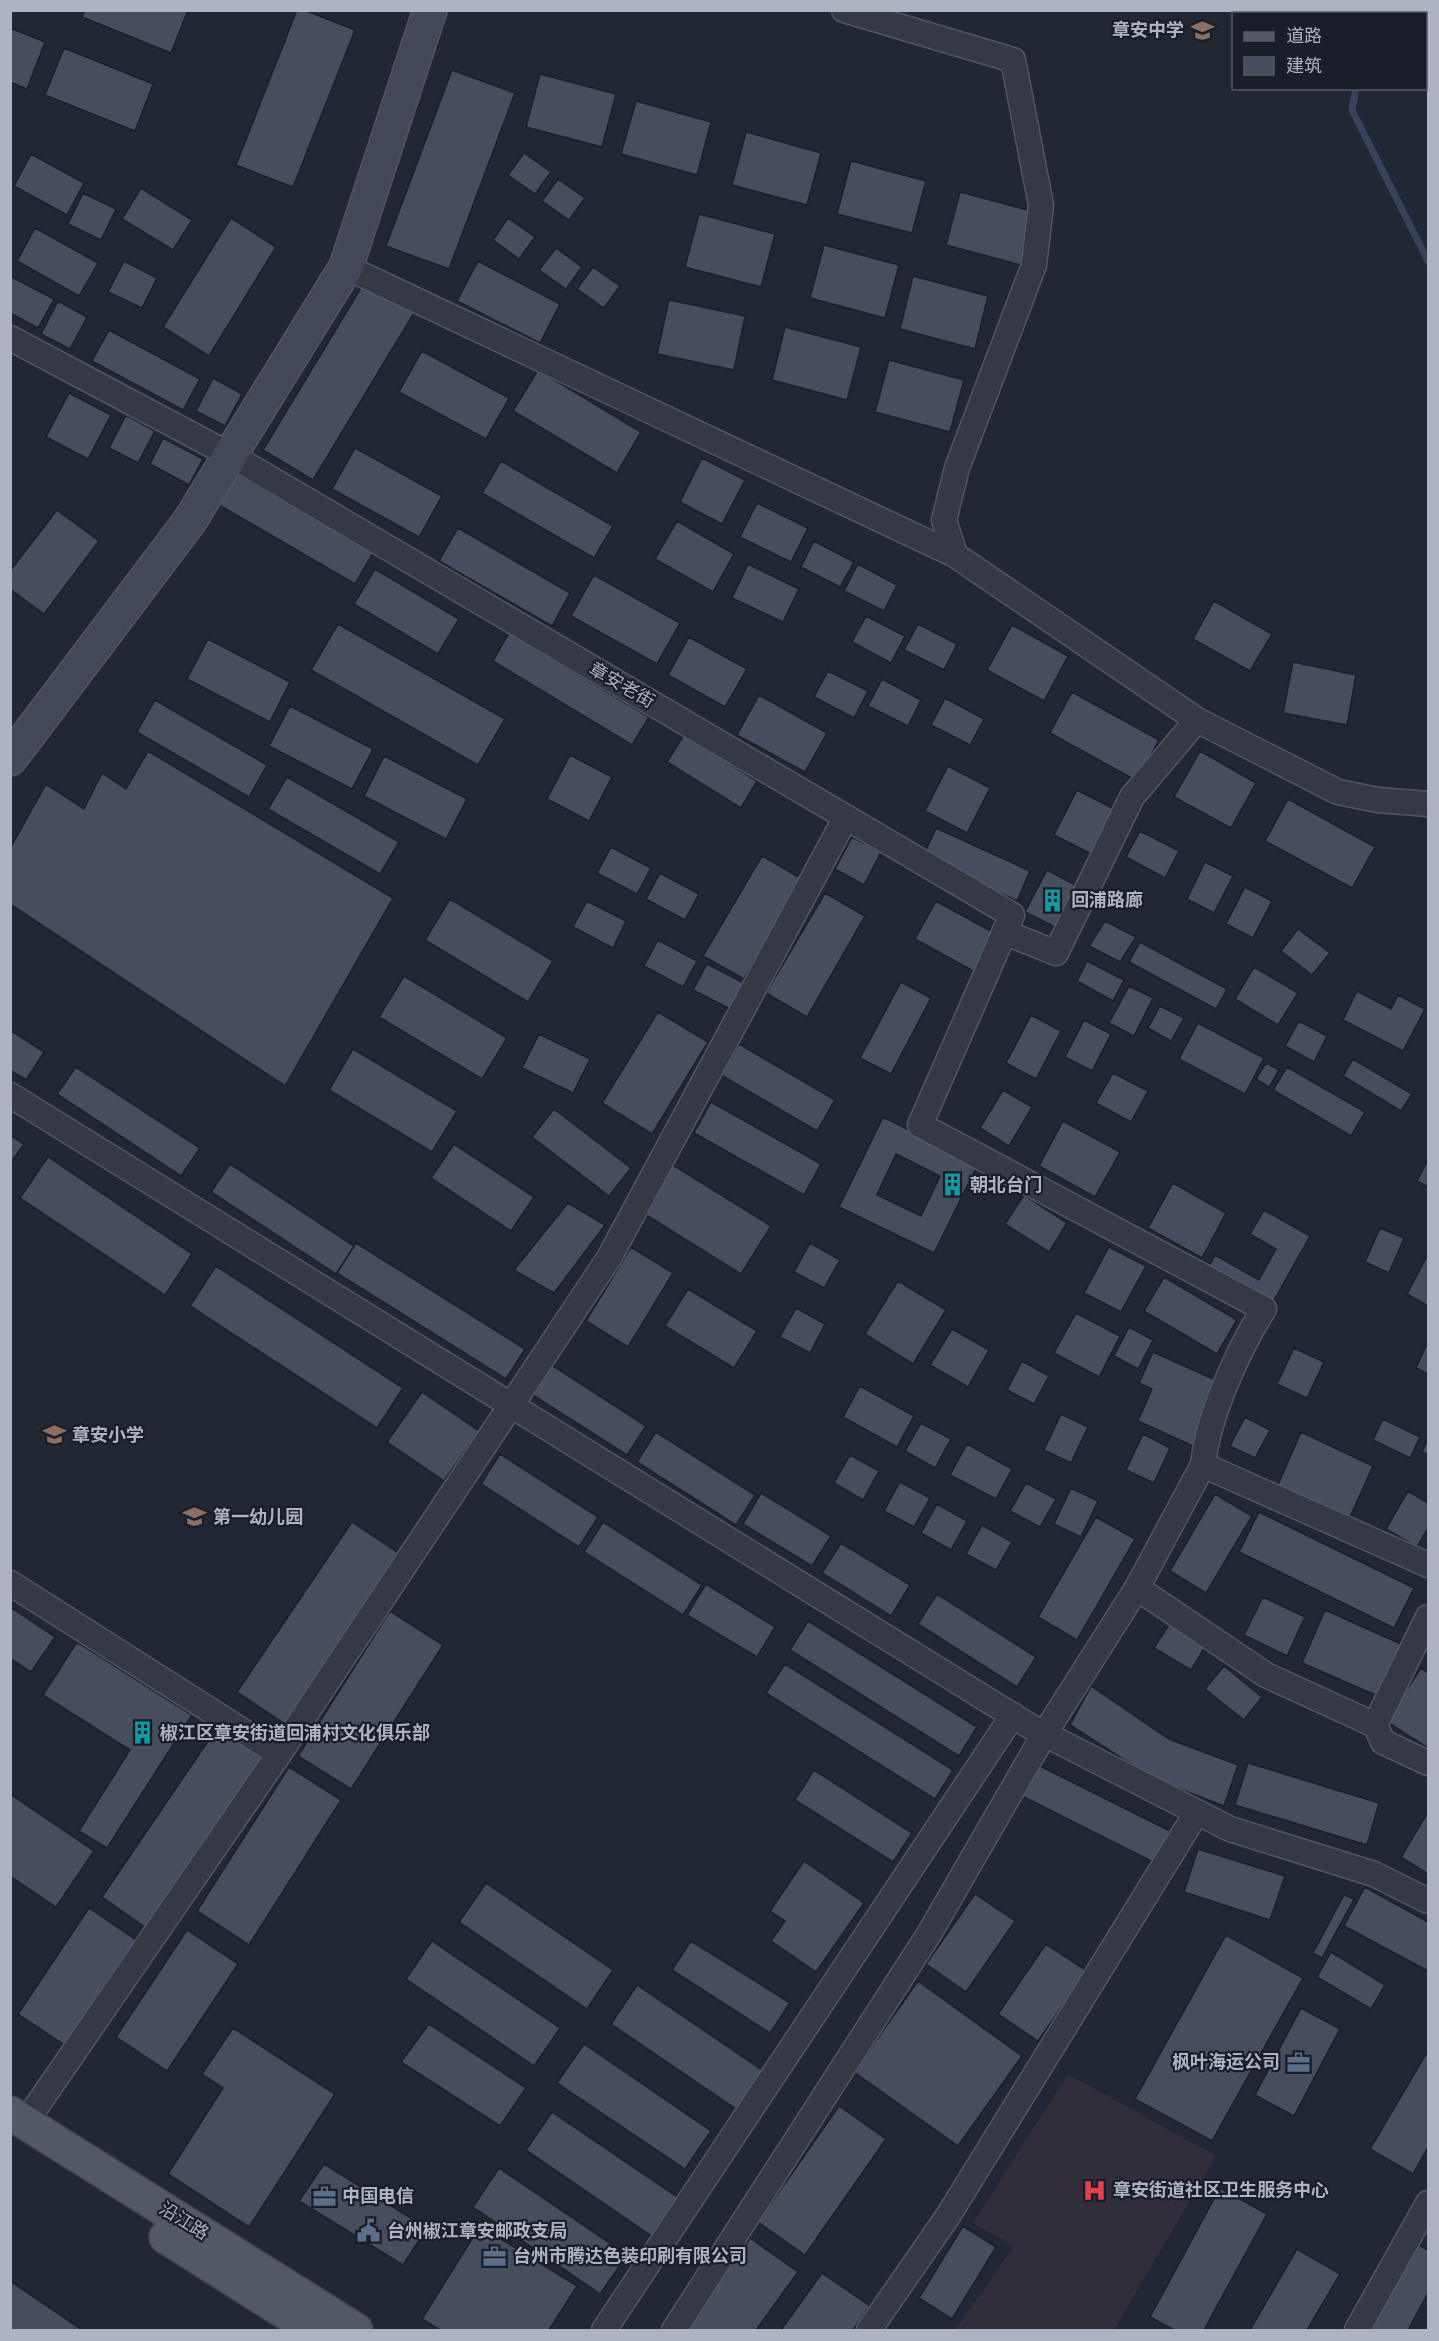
<svg xmlns="http://www.w3.org/2000/svg" width="1439" height="2341" font-family="Karla,'Noto Sans SC',sans-serif">
<style>
.medical{fill:#312e39}
.lines{fill:none;stroke-linecap:round;stroke-linejoin:round}
.stream{stroke:#38435b;stroke-width:7}
.building{fill:#464d5c;stroke:#1c202a;stroke-width:1.5;fill-rule:evenodd}
.street-casing{stroke:#525662;stroke-width:27}
.secondary-casing{stroke:#525662;stroke-width:36}
.primary-casing{stroke:#3e424d;stroke-width:36}
.street{stroke:#343944;stroke-width:24}
.secondary{stroke:#434856;stroke-width:33}
.primary{stroke:#525864;stroke-width:33}
.labels{text-anchor:middle;dominant-baseline:central;stroke-width:4.5;stroke-linejoin:round;paint-order:stroke}
.poi-label{font-size:18px;font-weight:bold;fill:#aeb3c1;stroke:#1a1e28;text-anchor:start}
.street-label{font-size:18px;fill:#aeb3c1;stroke:#1a1e28}
</style>
<rect width="100%" height="100%" fill="#212733"/>
<path class="medical" d="M1068 2074 1216 2156 1114 2330H955L1014 2246 973 2223Z"/>
<g class="lines">
<path class="stream" d="M1367 14 1368 10
M1356 88 1352 110 1428 261"/>
</g>
<path class="building" d="M85 10H188L171 53 82 17Z
M297 10H304L355 30 293 187 236 165Z
M10 28 45 42 27 89 10 82Z
M64 48 153 84 135 131 45 95Z
M452 70 515 93 449 269 386 246Z
M540 74 616 94 602 147 526 127Z
M636 101 711 122 697 175 621 154Z
M746 132 821 153 807 205 732 185Z
M524 153 551 172 535 194 508 175Z
M31 154 84 183 67 215 14 186Z
M851 161 926 181 912 233 837 214Z
M558 179 585 198 569 220 542 201Z
M141 188 192 220 173 250 122 219Z
M960 192 1035 212 1021 265 946 245Z
M83 193 116 209 101 240 68 224Z
M699 214 775 234 761 287 685 267Z
M231 218 276 247 209 356 163 327Z
M508 218 535 237 519 259 493 240Z
M35 228 98 263 79 296 17 261Z
M824 245 899 265 885 318 810 298Z
M556 248 582 267 566 289 539 270Z
M124 261 157 278 142 308 108 292Z
M478 261 560 304 540 343 457 301Z
M593 267 620 286 604 308 577 289Z
M10 276 54 299 38 328 10 313Z
M913 276 988 296 975 349 900 329Z
M367 278 417 308 313 480 263 450Z
M669 300 745 316 734 370 657 354Z
M58 301 87 317 70 349 41 334Z
M785 327 861 347 847 400 772 380Z
M109 330 200 379 183 410 92 361Z
M422 351 509 398 486 439 399 392Z
M889 360 964 380 950 432 875 412Z
M538 370 641 432 617 473 513 411Z
M213 378 242 394 225 426 196 411Z
M69 393 111 415 88 459 46 437Z
M126 415 155 431 138 463 109 448Z
M163 438 203 459 189 485 150 464Z
M355 448 442 496 419 537 332 489Z
M702 458 745 480 722 524 680 502Z
M501 461 613 526 594 558 482 493Z
M234 472 373 553 355 584 216 503Z
M757 503 808 528 791 562 740 537Z
M57 510 99 541 44 614 10 589V571Z
M677 521 734 554 713 592 655 559Z
M458 528 570 593 552 626 439 561Z
M814 541 854 562 840 587 801 567Z
M748 564 799 589 783 622 732 598Z
M858 564 897 585 884 611 844 591Z
M375 569 459 619 438 654 354 604Z
M594 575 680 623 657 664 571 616Z
M1214 601 1272 634 1250 671 1193 639Z
M866 616 905 636 891 663 852 642Z
M338 624 505 719 478 765 311 670Z
M918 624 957 644 944 670 904 650Z
M1012 625 1068 656 1044 701 987 670Z
M509 633 649 717 632 745 493 661Z
M689 637 747 669 725 707 668 675Z
M208 639 290 682 270 722 187 679Z
M1293 662 1356 675 1347 725 1283 713Z
M828 671 868 691 854 718 814 697Z
M882 679 921 700 908 726 868 706Z
M1072 692 1159 740 1137 781 1050 733Z
M759 695 827 733 805 772 737 735Z
M945 698 984 719 970 745 931 725Z
M155 700 267 765 249 797 137 732Z
M290 706 373 749 352 789 269 746Z
M684 735 757 781 741 808 667 762Z
M148 751 393 898 285 1086 10 904V849L46 784 84 809 102 773 126 789Z
M1200 751 1256 783 1231 828 1174 797Z
M570 755 612 777 589 821 547 799Z
M384 756 467 799 446 839 364 796Z
M948 766 990 788 967 833 925 811Z
M287 777 399 842 380 874 268 809Z
M1077 790 1120 812 1097 857 1054 835Z
M1288 799 1375 847 1352 888 1265 841Z
M936 828 1030 871 1017 901 923 857Z
M1140 831 1179 851 1165 878 1126 857Z
M852 837 881 852 864 885 835 869Z
M611 847 651 868 637 894 597 873Z
M762 856 802 879 744 979 703 956Z
M1205 862 1233 876 1214 913 1187 899Z
M1047 870 1081 888 1059 929 1025 912Z
M660 873 699 894 685 920 646 899Z
M1245 887 1272 901 1253 938 1226 924Z
M825 893 865 916 807 1017 766 993Z
M450 899 553 961 528 1002 425 940Z
M587 901 626 921 613 948 573 927Z
M936 901 996 934 975 972 915 939Z
M1105 921 1136 937 1120 962 1089 946Z
M1298 929 1330 953 1312 975 1281 951Z
M658 940 697 961 683 987 644 966Z
M1140 942 1227 989 1216 1009 1129 962Z
M1087 961 1124 980 1113 1001 1077 981Z
M707 964 746 984 732 1010 693 990Z
M1254 967 1298 993 1278 1025 1235 999Z
M404 976 507 1038 482 1079 379 1017Z
M901 982 931 998 891 1074 860 1058Z
M1129 986 1153 998 1134 1036 1109 1023Z
M1357 991 1391 1009 1398 995 1425 1009 1403 1051 1343 1020Z
M1160 1006 1184 1018 1171 1041 1148 1028Z
M658 1012 708 1042 652 1134 602 1103Z
M1031 1015 1061 1031 1036 1079 1006 1063Z
M1084 1020 1111 1034 1092 1071 1065 1057Z
M1299 1021 1327 1036 1314 1062 1285 1046Z
M1198 1023 1264 1058 1245 1094 1179 1059Z
M10 1030 44 1052 26 1080 10 1070Z
M539 1034 590 1059 573 1093 522 1068Z
M739 1044 835 1100 817 1131 721 1075Z
M353 1049 457 1111 432 1152 329 1090Z
M1353 1059 1412 1094 1401 1111 1343 1076Z
M1266 1063 1279 1070 1269 1087 1256 1079Z
M76 1067 200 1148 181 1176 57 1094Z
M1287 1067 1365 1112 1351 1136 1273 1090Z
M1113 1073 1148 1091 1131 1122 1096 1103Z
M1003 1090 1032 1107 1009 1146 980 1128Z
M711 1102 821 1164 804 1195 694 1133Z
M554 1109 631 1168 609 1196 532 1137Z
M883 1117 978 1164 934 1253 839 1207ZM896 1154 940 1176 921 1216 877 1195Z
M1063 1121 1120 1152 1095 1197 1039 1166Z
M10 1135 24 1144 10 1164Z
M454 1144 534 1197 511 1231 431 1178Z
M48 1157 192 1254 165 1295 20 1198Z
M1428 1160V1187L1417 1181Z
M230 1164 354 1246 336 1274 211 1192Z
M673 1165 771 1226 741 1274 643 1213Z
M1173 1183 1226 1213 1202 1258 1148 1228Z
M1024 1195 1067 1223 1049 1252 1005 1224Z
M568 1203 605 1225 554 1293 514 1270Z
M1264 1210 1310 1236 1272 1304 1208 1268 1215 1255 1259 1280 1276 1249 1250 1234Z
M1380 1228 1404 1238 1389 1273 1365 1262Z
M356 1243 525 1349 506 1379 337 1273Z
M810 1243 840 1260 824 1288 794 1272Z
M631 1247 673 1273 628 1347 586 1321Z
M1109 1247 1146 1266 1121 1312 1084 1293Z
M1426 1258 1428 1259V1306L1407 1294Z
M216 1266 403 1388 377 1428 190 1306Z
M1164 1277 1237 1320 1217 1354 1144 1311Z
M898 1281 946 1310 913 1364 865 1334Z
M688 1289 757 1331 734 1368 665 1326Z
M796 1308 825 1324 810 1353 780 1337Z
M1076 1313 1120 1336 1099 1377 1054 1353Z
M1129 1327 1153 1340 1138 1369 1114 1356Z
M952 1329 989 1350 968 1387 930 1365Z
M1428 1342V1374L1416 1368Z
M1294 1348 1324 1362 1307 1398 1277 1384Z
M1153 1352 1222 1383 1193 1446 1138 1421 1152 1389 1139 1383Z
M1022 1361 1049 1376 1034 1404 1007 1390Z
M547 1362 646 1426 627 1455 528 1392Z
M860 1386 914 1416 897 1447 843 1417Z
M422 1392 479 1431 444 1481 387 1442Z
M1061 1414 1088 1427 1071 1463 1044 1450Z
M1245 1417 1270 1430 1255 1458 1230 1446Z
M1383 1419 1420 1437 1410 1458 1373 1440Z
M921 1423 951 1439 935 1468 905 1451Z
M656 1432 755 1495 736 1525 637 1462Z
M1301 1432 1373 1466 1349 1519 1277 1487Z
M1143 1434 1170 1448 1154 1483 1126 1470Z
M1428 1439V1455L1422 1452Z
M967 1444 1012 1469 996 1499 950 1475Z
M500 1454 598 1517 579 1547 481 1484Z
M850 1455 879 1471 863 1500 834 1483Z
M900 1482 930 1498 914 1527 884 1511Z
M1026 1483 1056 1499 1040 1527 1010 1511Z
M1071 1488 1098 1501 1081 1537 1054 1524Z
M1408 1491 1428 1503V1528L1417 1547 1386 1529Z
M761 1493 831 1536 812 1566 743 1524Z
M1215 1494 1252 1516 1206 1593 1170 1571Z
M937 1504 967 1521 951 1550 921 1533Z
M1259 1512 1414 1588 1394 1628 1239 1552Z
M1096 1517 1135 1539 1077 1640 1038 1617Z
M352 1522 403 1556 288 1726 237 1692Z
M603 1522 702 1585 683 1615 584 1552Z
M982 1525 1012 1542 996 1570 966 1554Z
M841 1543 910 1585 891 1616 822 1573Z
M706 1584 775 1627 757 1657 687 1615Z
M937 1594 1036 1657 1017 1687 918 1624Z
M1263 1597 1305 1617 1287 1656 1244 1635Z
M10 1607 55 1637 31 1672 10 1658Z
M1325 1610 1403 1645 1380 1697 1302 1663Z
M390 1611 443 1645 351 1789 298 1756Z
M1172 1620 1208 1642 1191 1670 1154 1648Z
M808 1621 977 1727 959 1756 790 1650Z
M77 1642 192 1715 107 1848 79 1831 130 1750 43 1695Z
M785 1664 953 1770 935 1799 766 1693Z
M1224 1666 1262 1697 1244 1720 1205 1689Z
M1421 1668 1428 1673V1748L1386 1721Z
M1091 1686 1169 1739 1238 1765 1224 1806 1154 1779 1070 1725Z
M217 1728 268 1762 152 1932 102 1897Z
M1248 1763 1379 1803 1367 1845 1235 1805Z
M1036 1764 1170 1831 1155 1863 1020 1795Z
M289 1767 341 1800 249 1945 197 1911Z
M814 1770 912 1833 893 1862 795 1800Z
M10 1794 94 1851 56 1907 10 1876Z
M1428 1812V1874L1401 1857Z
M1198 1849 1285 1876 1270 1920 1184 1892Z
M804 1861 864 1903 816 1972 771 1941 785 1921 770 1911Z
M486 1883 613 1970 587 2009 459 1922Z
M1365 1887 1428 1922V1971L1344 1926Z
M975 1894 1015 1921 966 1992 926 1964Z
M1344 1895 1354 1899 1322 1958 1313 1953Z
M89 1908 139 1942 69 2048 18 2014Z
M187 1930 238 1964 167 2071 116 2037Z
M1226 1935 1303 1978 1212 2141 1135 2099Z
M432 1941 560 2028 534 2066 406 1979Z
M691 1941 790 2003 770 2033 672 1970Z
M1046 1944 1087 1971 1038 2041 998 2014Z
M1331 1952 1385 1985 1371 2009 1317 1977Z
M918 1981 1022 2056 958 2146 854 2072Z
M637 1985 765 2072 739 2111 611 2024Z
M1301 2008 1340 2029 1294 2116 1255 2095Z
M429 2024 526 2088 500 2126 401 2062Z
M233 2028 335 2094 249 2227 168 2174 223 2088 202 2074Z
M584 2044 711 2131 685 2169 557 2083Z
M1426 2054 1428 2055V2147L1413 2174 1370 2149Z
M839 2106 886 2139 805 2255 758 2222Z
M552 2112 680 2199 653 2237 526 2150Z
M324 2164 427 2228 403 2265 299 2201Z
M499 2168 627 2255 600 2294 473 2207Z
M1220 2188 1267 2214 1204 2330H1174L1150 2317Z
M480 2226 577 2286 549 2330H440L422 2319Z
M963 2226 996 2247 952 2319 919 2298Z
M750 2238 798 2272 756 2330H685Z
M1413 2242 1428 2250V2293L1408 2330H1364Z
M1297 2249 1340 2274 1307 2330H1250Z
M822 2273 870 2306 853 2330H781Z
M10 2281 82 2330H10Z"/>
<g class="lines">
<defs>
<path id="street" d="M844 10 1013 60 1041 205 1034 265 957 468 944 520 955 555 1197 720 1338 792 1378 800 1428 804
M346 267 955 555
M10 338 232 456 1012 915 920 1125 1264 1309C1238 1350 1208 1416 1203 1465
M1004 932 1056 953 1132 797 1197 720
M10 1095 1031 1727 1230 1829 1374 1874 1428 1901
M10 1583 279 1754
M1137 1588 1266 1675 1375 1725 1428 1617
M1375 1725 1383 1742 1428 1763
M25 2123 279 1754 609 1258 846 817
M604 2330 1013 1715
M674 2330 929 1934 1045 1733 1137 1588 1203 1465 1428 1565
M869 2330 948 2216 1197 1812
M1357 2330 1428 2203"/>
<path id="secondary" d="M10 759 189 522 346 267 430 10"/>
<path id="primary" d="M10 2113 356 2330
M166 2237 313 2330"/>
</defs>
<use href="#street" class="street-casing"/>
<use href="#secondary" class="secondary-casing"/>
<use href="#primary" class="primary-casing"/>
<use href="#street" class="street"/>
<use href="#secondary" class="secondary"/>
<use href="#primary" class="primary"/>
</g>
<defs>
<symbol id="school-bare" viewBox="-9 -9 18 18"><path d="M0-5L7-2L0 1L-7-2ZM-4 1L0 2.5L4 1V4Q0 6-4 4Z" fill="#8d6e63" stroke="#1a1e28" stroke-width="2.5" paint-order="stroke"/></symbol>
<symbol id="building-bare" viewBox="-9 -9 18 18"><path d="M-4-6H4V6H1V3H-1V6H-4ZM-2.5-4.3h1.7v1.8h-1.7ZM.8-4.3h1.7v1.8H.8ZM-2.5-1h1.7V.8h-1.7ZM.8-1h1.7V.8H.8Z" fill="#0f9aa8" stroke="#1a1e28" stroke-width="2.5" paint-order="stroke"/></symbol>
<symbol id="office-bare" viewBox="-9 -9 18 18"><path d="M-6-3h4V-5.5h4V-3h4V5H-6ZM-1-4.5V-3h2v-1.5ZM-6 0V1H6V0Z" fill="#5c6f8a" stroke="#1a1e28" stroke-width="2.5" paint-order="stroke"/></symbol>
<symbol id="hospital-bare" viewBox="-9 -9 18 18"><path d="M-5-5h3v3.5h4V-5h3V5h-3V1.5h-4V5h-3Z" fill="#e0444e" stroke="#1a1e28" stroke-width="2.5" paint-order="stroke"/></symbol>
<symbol id="civic-bare" viewBox="-9 -9 18 18"><path d="M-.6-6.5H3V-4.5H.6V-3L4-1V1h2V6H-6V1h2V-1L-.6-3ZM-1.2 2.5V6h2.4V2.5Z" fill="#5c6f8a" stroke="#1a1e28" stroke-width="2.5" paint-order="stroke"/></symbol>
</defs>
<g fill-rule="evenodd">
<use href="#school-bare" x="1186" y="14" width="33" height="33"/>
<use href="#building-bare" x="1036" y="884" width="33" height="33"/>
<use href="#building-bare" x="936" y="1168" width="33" height="33"/>
<use href="#school-bare" x="38" y="1418" width="33" height="33"/>
<use href="#school-bare" x="178" y="1500" width="33" height="33"/>
<use href="#building-bare" x="126" y="1716" width="33" height="33"/>
<use href="#office-bare" x="1282" y="2046" width="33" height="33"/>
<use href="#hospital-bare" x="1078" y="2174" width="33" height="33"/>
<use href="#office-bare" x="308" y="2180" width="33" height="33"/>
<use href="#civic-bare" x="352" y="2214" width="33" height="33"/>
<use href="#office-bare" x="478" y="2240" width="33" height="33"/>
</g>
<g class="labels">
<g class="poi-label">
<text x="1184" y="30" text-anchor="end">章安中学</text>
<text x="1071" y="900">回浦路廊</text>
<text x="970" y="1185">朝北台门</text>
<text x="72" y="1435">章安小学</text>
<text x="213" y="1517">第一幼儿园</text>
<text x="160" y="1733">椒江区章安街道回浦村文化俱乐部</text>
<text x="1280" y="2062" text-anchor="end">枫叶海运公司</text>
<text x="1113" y="2190">章安街道社区卫生服务中心</text>
<text x="342" y="2196">中国电信</text>
<text x="387" y="2231">台州椒江章安邮政支局</text>
<text x="513" y="2256">台州市腾达色装印刷有限公司</text>
</g>
<g class="street-label">
<text transform="translate(622 685) rotate(30)">章安老街</text>
<text transform="translate(184 2221) rotate(32)">沿江路</text>
</g>
</g>
<rect width="1439" height="2341" fill="none" stroke="#aeb3c1" stroke-width="24"/>
<rect x="1232" y="12" width="195" height="78" fill="#1a1e28" stroke="#555a65" stroke-width="1.5"/>
<rect x="1244" y="32" width="30" height="9" fill="#525864" stroke="#555a65" stroke-width="1.5"/>
<text x="1286" y="42" font-size="18" fill="#aeb3c1">道路</text>
<rect x="1244" y="57" width="30" height="18" fill="#464d5c" stroke="#555a65" stroke-width="1.5"/>
<text x="1286" y="72" font-size="18" fill="#aeb3c1">建筑</text>
</svg>
